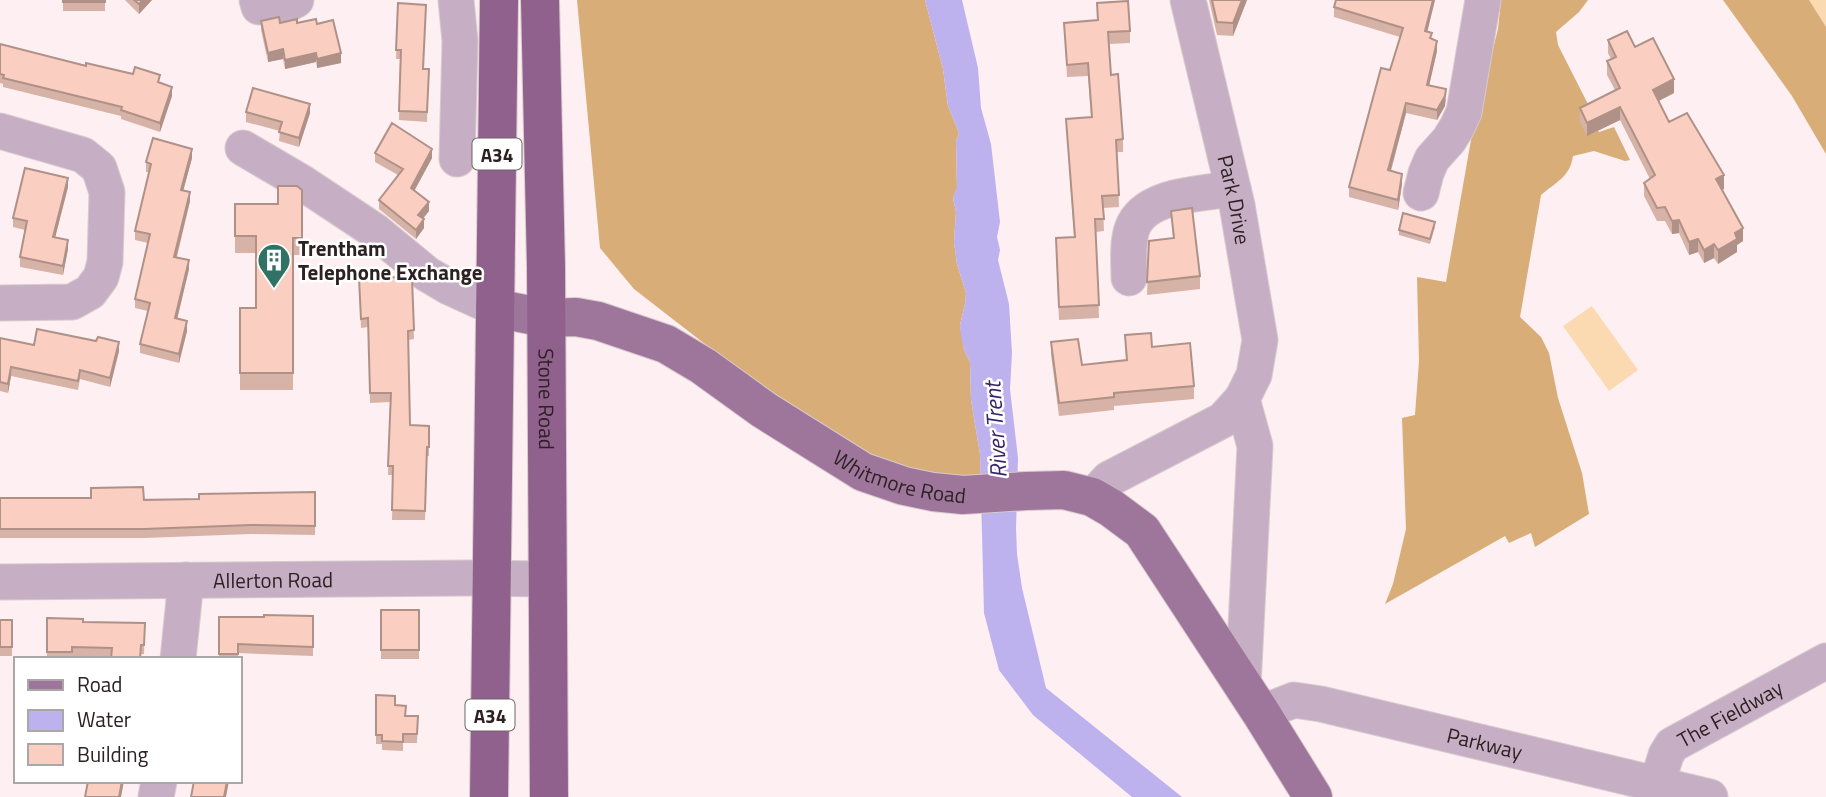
<svg xmlns="http://www.w3.org/2000/svg" width="1826" height="797" font-family="'Titillium Web',sans-serif">
<style>
.green{fill:#fcdab1}
.forest{fill:#d8ad77}
.water{fill:#bdb1ee}
.lines{fill:none;stroke-linecap:round;stroke-linejoin:round}
.minor-casing{stroke:#d8cacd;stroke-width:37}
.major-casing{stroke:#d8cacd;stroke-width:40}
.highway-casing{stroke:#d8cacd;stroke-width:40}
.minor{stroke:#c6afc4;stroke-width:35}
.major{stroke:#9e769c;stroke-width:38}
.highway{stroke:#90618d;stroke-width:38}
.wall{fill:#d7b2a7}
.shaded-wall{fill:#af9188}
.building{fill:#facfc2;stroke:#af9188;stroke-width:2}
.labels{text-anchor:middle;dominant-baseline:central;stroke-width:5;stroke-linejoin:round;paint-order:stroke}
.shield{fill:#fff;stroke:#6d6466;stroke-width:2}
.shield-label{font-size:19px;font-weight:bold;fill:#2e2124}
.street-label{font-size:21px;fill:#2e2124;stroke:#fff}
.poi-label{font-size:21px;font-weight:bold;fill:#2e2124;stroke:#fff;text-anchor:start}
.water-label{font-size:23px;font-style:italic;fill:#392369;stroke:#fff}
</style>
<rect width="100%" height="100%" fill="#fdeff2"/>
<path class="green" d="M1787 0H1826V58Z
M1592 306 1638 370 1609 391 1563 326Z"/>
<path class="forest" d="M577 0H925L943 69 948 106 959 133 956 141 957 188 953 198 956 212 954 242 957 264 966 293 965 304 960 325 964 350 970 362 971 400 980 454 981 479 916 472 869 457 741 372 634 289 600 248Z
M1501 0H1588L1579 12 1556 32 1558 45 1593 114 1589 119 1599 132 1614 127 1630 160 1625 161 1594 151 1573 156C1570 177 1556 182 1541 195L1520 317 1541 337 1549 353 1558 398 1582 473 1589 514 1535 547 1531 533 1509 543 1505 536 1385 604 1393 584 1406 529 1402 418 1415 415 1419 361 1417 277 1446 282 1474 123 1498 29Z
M1723 0H1809L1826 27V154L1792 96Z"/>
<path class="water" d="M925 0H962L978 68 981 108 991 144 1000 222 997 237 1000 250 998 260 1009 304 1012 353 1010 389 1018 458 1016 528 1017 554 1022 588 1046 688 1182 797H1132L1033 715 999 670 984 613 980 454 971 400 970 362 964 350 961 336 960 325 965 304 966 293 957 264 954 242 956 212 953 198 957 187 956 141 959 133 948 106 943 69Z"/>
<g class="lines">
<defs>
<g id="minor">
<path d="M257 0 259 7 290 3 296 0"/>
<path d="M456 0 460 41 457 159"/>
<path id="s1" d="M1188 0 1237 205 1260 340 1254 375 1242 399 1255 446 1243 687"/>
<path d="M0 131 83 155 99 168 107 192 105 262 101 277 90 292 72 302 0 303"/>
<path d="M243 148 301 182 375 231 427 274 449 287 495 308"/>
<path d="M1421 193 1426 173 1432 159 1449 140 1457 127 1464 112 1483 0"/>
<path d="M1129 278C1129 263 1127 244 1132 229 1144 194 1201 194 1233 189"/>
<path d="M1092 497 1109 479 1223 420 1242 399"/>
<path id="s2" d="M0 582 471 578 547 579"/>
<path d="M178 659 186 580"/>
<path id="s3" d="M1261 713 1294 700 1321 704 1710 797"/>
<path id="s4" d="M1657 784 1666 755 1672 745 1826 661"/>
<path d="M156 797 159 781"/>
</g>
<g id="major">
<path id="s5" d="M495 308 545 318 576 317 598 321 666 344 703 366 764 410 863 472 904 486 933 492 963 495 1026 491 1064 490 1092 497 1111 508 1142 531 1261 713 1313 797"/>
</g>
<g id="highway">
<path id="s6" d="M540 0 546 267 549 797"/>
<path d="M489 797 499 0"/>
</g>
</defs>
<use href="#minor" class="minor-casing"/>
<use href="#major" class="major-casing"/>
<use href="#highway" class="highway-casing"/>
<use href="#minor" class="minor"/>
<use href="#major" class="major"/>
<use href="#highway" class="highway"/>
</g>
<path class="wall" d="M63 0H105V11H63Z
M125 0H152L139 14Z
M1209 0H1247L1233 36 1217 35Z
M1336 0H1435L1427 32 1437 51 1429 85 1446 99 1445 106 1437 120 1406 113 1391 171 1402 184 1398 210 1349 197V187L1390 70 1400 37 1334 17V7Z
M398 3 424 69H429L427 122 399 120 400 59H396Z
M1097 3 1130 31V43L1109 44 1111 75 1123 139V152H1117L1119 207 1103 208 1104 231 1096 232 1099 318 1059 320 1056 250 1074 237 1066 119 1091 117 1088 76 1067 77 1064 23 1097 20Z
M261 21 317 24 341 63 317 68 316 62 285 69 283 59 268 62 261 30Z
M1608 40 1635 47 1674 93 1658 101 1669 122 1724 189 1722 190 1743 241 1737 245V252L1718 264 1714 258 1704 263 1698 252 1689 255 1679 233 1672 234 1665 221H1657L1644 196V183L1650 179 1620 120 1587 136 1580 122V108L1615 90 1607 75V61L1611 59 1608 53Z
M0 44 160 83 172 96 160 132 121 119V116L3 87V84L0 83Z
M246 112 310 113 299 147 279 141 280 131 246 122Z
M375 153 432 158 414 191 429 211 423 219 424 228 416 239 379 209V200L398 175 375 162Z
M192 158 183 191 190 201 177 257 189 269 177 319 187 331 179 363 140 353V344L148 311 135 308V299L148 243 135 240V231L149 172H146V162Z
M68 187 55 237 68 249 63 275 20 267V257L25 230 13 227V218Z
M302 190V255H293V390H240V308H256V253H235V204H278Z
M1171 211 1200 276V289L1147 295 1149 241 1173 238Z
M1435 227 1430 244 1399 235V230Z
M359 278 412 279 414 339 408 340 410 425 429 426V456H427L425 520H392L393 475H388L390 402 370 403 368 327 361 328Z
M1125 335 1152 347 1194 386V399L1114 406V410L1059 416 1051 355V342L1082 365 1126 360Z
M0 338 34 345 119 351 110 387 80 379 78 390 11 376 8 393 0 391Z
M315 492V535L251 534 144 538H0V498L199 499Z
M381 610H419V659H381Z
M313 616V656L238 653V659H219V617Z
M47 618 83 622 145 623 144 654 111 658 72 657V659H47Z
M0 620H12V656H0Z
M376 695 395 705 406 716H418L417 743H403V751L382 750V744H376Z"/>
<path class="shaded-wall" d="M143 0H152L139 14V4Z
M1242 0H1247L1233 36V23Z
M1433 0H1435L1425 41V31Z
M1437 41V51L1427 95V85Z
M283 49V59L268 62V53Z
M316 53V62L285 69V60Z
M341 53V63L317 68V59Z
M1674 79V93L1653 104V90Z
M172 87V96L160 132V123Z
M1446 89 1445 106 1437 120V110Z
M1406 103V113L1388 180V170Z
M310 104V113L299 147V138Z
M1620 107V120L1587 136V123Z
M192 149V158L181 199V190Z
M432 149V158L411 197V188Z
M1402 174V184L1398 210V200Z
M1724 175V189L1716 192V179Z
M68 178V187L53 246V237Z
M190 192V201L174 266V257Z
M429 202V211L418 224V215Z
M424 219V228L416 239V230Z
M1679 220V233L1672 234V221Z
M1743 228V241L1737 245V252L1718 264V250L1735 233Z
M1698 239V252L1689 255V242Z
M68 240V249L63 275V266Z
M1714 244V258L1704 263V250Z
M189 260V269L175 328V318Z
M187 321V331L179 363V354Z
M119 342V351L110 387V378Z
M11 367V376L8 393V384Z
M122 781H124L121 797H119Z
M227 781H229L226 797H224Z"/>
<path class="building" d="M63 0H105V2H63Z
M134 0H143L139 4Z
M1212 0H1242L1233 23 1217 22Z
M1336 0H1433L1425 31 1432 33 1430 38 1437 41 1427 85 1446 89 1445 96 1437 110 1406 103 1388 170 1402 174 1398 200 1349 187 1381 68 1390 70 1403 28 1334 7Z
M1128 1 1130 31 1108 32 1111 75 1118 74 1123 139 1116 140 1119 195 1102 196 1104 219H1095L1099 305 1059 307 1056 238 1075 237 1066 119 1092 117 1088 63 1067 65 1064 23 1098 20 1097 3Z
M398 3 426 5 423 69H429L427 112 399 111 401 50H396Z
M279 17 280 23 297 19V23L316 19 317 24 333 20 341 53 317 59 316 53 285 60 283 49 268 53 261 21Z
M1627 31 1635 47 1653 38 1674 79 1653 90 1669 122 1687 113 1724 175 1716 179 1743 228 1735 233 1737 239 1718 250 1714 244 1704 250 1698 239 1689 242 1679 220 1672 221 1665 207 1657 208 1644 183 1655 175 1620 107 1587 123 1580 108 1620 88 1607 61 1616 57 1608 40Z
M0 44 86 66V63L133 74 135 67 160 75 158 82 172 87 160 123 121 110 122 107 3 78 4 75 0 74Z
M253 88 310 104 299 138 279 132 282 122 246 112Z
M392 123 432 149 411 188 429 202 418 215 424 219 416 230 379 200 403 169 375 153Z
M153 138 192 149 181 190 190 192 174 257 189 260 175 318 187 321 179 354 140 344 150 303 135 299 150 234 135 231 151 164 146 162Z
M25 168 68 178 53 237 68 240 63 266 20 257 27 221 13 218Z
M278 186H297L302 190V238H293V373H240V308H256V236H235V204H278Z
M1192 208 1200 276 1147 282 1149 241 1174 238 1171 211Z
M1403 213 1435 222 1430 239 1399 230Z
M410 277 412 279 414 330 408 331 410 425 429 426V447H427L425 511 392 510 393 466H388L391 393H370L368 318 361 319 359 278Z
M37 329 96 341 98 337 119 342 110 378 80 370 78 381 11 367 8 384 0 382V338L34 345Z
M1151 333 1152 347 1190 343 1194 386 1114 393V397L1059 403 1051 342 1078 339 1082 365 1127 360 1125 335Z
M143 487 144 500 199 499V494L315 492V526L251 525 144 529H0V498H91V488Z
M381 610H419V650H381Z
M264 615 313 616V647L238 644V654H219V617H264Z
M47 618 83 619V622L145 623 144 645H141L140 659H111L112 648 72 647V652H47Z
M0 620H12V647H0Z
M376 695 395 696V705L406 706 405 716H418L417 734H403V742L382 741V735H376Z
M88 781H122L119 797H85Z
M194 781H227L224 797H191Z"/>
<defs>
<symbol id="building-pin" viewBox="-11 -11 22 30"><path d="M0 17L-7.5 6A9.5 9.5 0 1 1 7.5 6Z" fill="#307364" stroke="#fff"/><path d="M-4-6H4V6H1V3H-1V6H-4ZM-2.5-4.3h1.7v1.8h-1.7ZM.8-4.3h1.7v1.8H.8ZM-2.5-1h1.7V.8h-1.7ZM.8-1h1.7V.8H.8Z" fill="#fff"/></symbol>
</defs>
<g fill-rule="evenodd">
<use href="#building-pin" x="255" y="241" width="38" height="52"/>
</g>
<g class="labels">
<g class="shield">
<rect x="472.5" y="138.5" width="49" height="31" rx="5"/>
<rect x="465.5" y="699.5" width="49" height="31" rx="5"/>
</g>
<g class="shield-label">
<text x="497" y="154">A34</text>
<text x="490" y="715">A34</text>
</g>
<g class="street-label">
<text stroke="none"><textPath href="#s1" startOffset="205">Park Drive</textPath></text>
<text stroke="none"><textPath href="#s6" startOffset="399">Stone Road</textPath></text>
<text stroke="none"><textPath href="#s5" startOffset="448">Whitmore Road</textPath></text>
<text stroke="none"><textPath href="#s2" startOffset="273">Allerton Road</textPath></text>
<text stroke="none"><textPath href="#s4" startOffset="108">The Fieldway</textPath></text>
<text stroke="none"><textPath href="#s3" startOffset="231">Parkway</textPath></text>
</g>
<g class="poi-label">
<text x="298" y="248">Trentham<tspan x="298" dy="24">Telephone Exchange</tspan></text>
</g>
<g class="water-label">
<text transform="translate(995 430) rotate(-94)">River Trent</text>
</g>
</g>
<rect x="14" y="657" width="228" height="126" fill="#ffffff" stroke="#aba6a7" stroke-width="2"/>
<rect x="28" y="680" width="35" height="10" fill="#9e769c" stroke="#aba6a7" stroke-width="2"/>
<text x="77" y="692" font-size="21" fill="#2e2124">Road</text>
<rect x="28" y="710" width="35" height="21" fill="#bdb1ee" stroke="#aba6a7" stroke-width="2"/>
<text x="77" y="727" font-size="21" fill="#2e2124">Water</text>
<rect x="28" y="744" width="35" height="21" fill="#facfc2" stroke="#aba6a7" stroke-width="2"/>
<text x="77" y="762" font-size="21" fill="#2e2124">Building</text>
</svg>
